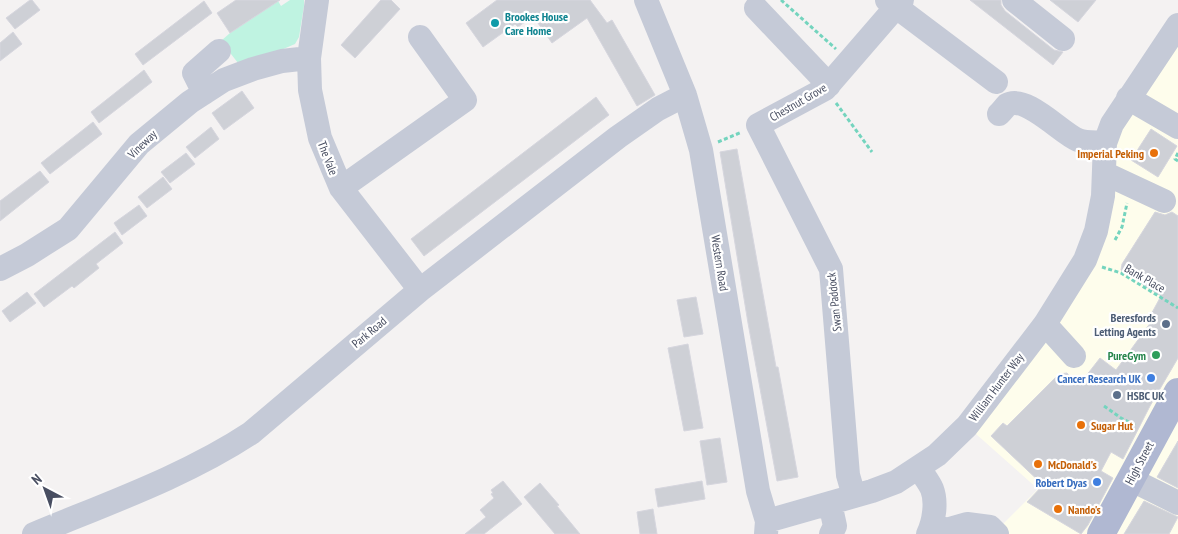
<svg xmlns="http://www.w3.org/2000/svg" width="1178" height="534" font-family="'PT Sans Narrow',sans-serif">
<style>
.commercial{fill:#fefdec}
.green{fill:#bff3e1}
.building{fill:#ced0d6;stroke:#d6d6de}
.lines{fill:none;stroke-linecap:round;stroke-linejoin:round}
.path{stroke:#74d4be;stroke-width:3;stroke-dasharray:4 2.5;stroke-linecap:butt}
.minor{stroke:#c5cad7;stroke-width:24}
.major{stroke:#b0b8d2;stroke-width:28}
.culture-dot{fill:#0f9aa8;stroke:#fff;stroke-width:2}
.food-dot{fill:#e8710a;stroke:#fff;stroke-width:2}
.service-dot{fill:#5c6f8a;stroke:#fff;stroke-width:2}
.leisure-dot{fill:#2e9e5b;stroke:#fff;stroke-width:2}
.shop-dot{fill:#3f7fe0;stroke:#fff;stroke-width:2}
.labels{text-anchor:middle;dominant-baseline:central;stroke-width:4.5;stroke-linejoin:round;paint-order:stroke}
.culture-label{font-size:12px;font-weight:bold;fill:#0d838f;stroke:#fff;text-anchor:start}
.street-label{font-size:12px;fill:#484e61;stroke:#fff}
.food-label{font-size:12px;font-weight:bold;fill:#c56008;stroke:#fff;text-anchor:start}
.service-label{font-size:12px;font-weight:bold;fill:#4e5e75;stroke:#fff;text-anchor:end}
.leisure-label{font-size:12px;font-weight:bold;fill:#27864d;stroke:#fff;text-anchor:end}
.shop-label{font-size:12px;font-weight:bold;fill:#366cbe;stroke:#fff;text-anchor:end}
</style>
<rect width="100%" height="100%" fill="#f4f2f2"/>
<path class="commercial" d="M1178 25V534H993L1038 489 967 426 1092 234 1105 143Z"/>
<path class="green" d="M290 0H304V6L299 37 295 44 281 50 238 63 221 41 230 33 278 1 281 6Z"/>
<path class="building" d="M30 0H32L40 10 15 29 6 18Z
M236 0H280L230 33 217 13Z
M381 0H391L400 9 355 58 341 45Z
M497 0H590L607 23 612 20 655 95 637 106 587 18 552 43 533 16 518 27 515 24 483 47 466 23Z
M970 0H1001V5L1005 11 1054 50 1063 52 1053 65Z
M1050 0H1096L1078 22Z
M204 1 212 13 143 65 135 54Z
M13 32 22 44 0 61V43Z
M144 70 152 82 99 123 91 112Z
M242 91 254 108 224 130 212 113Z
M596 97 609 115 424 256 411 239Z
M93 122 102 134 50 174 41 163Z
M211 127 219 139 195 158 186 147Z
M1151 129 1177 146 1158 177 1131 160Z
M737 149 776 367H778L798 477 777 481 748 323 720 152Z
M186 153 195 164 170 183 161 172Z
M40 171 49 182 0 221V201Z
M163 177 172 189 147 208 138 197Z
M139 205 147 216 122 235 114 223Z
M1155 212 1165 215 1172 212 1178 216V358L1150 406 1123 459 1111 452 1101 471 1113 478 1088 525 1081 534 1027 502 1043 485 991 436 1003 423 1007 426 1059 374 1067 373 1079 385 1100 358 1116 370 1151 322 1148 320 1161 296 1121 270 1122 264Z
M115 232 123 243 96 264 99 268 74 288 72 286 44 307 34 294Z
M27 292 36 303 10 322 2 311Z
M696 297 703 334 684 337 677 300Z
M688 344 703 428 684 431 668 348Z
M720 438 727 482 707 485 700 441Z
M1178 441V488L1157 477Z
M503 481 522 504 484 534H465L486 517 480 510 494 498 491 494 493 493 491 490Z
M702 481 705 499 658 507 655 489Z
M540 483 559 505 557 506 580 534H555L524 497Z
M1144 501 1178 517 1169 534H1124Z
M653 509 657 534H640L637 512Z"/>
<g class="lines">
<path class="path" d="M781 0 836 49
M836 103 872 152
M718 142 742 132
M1178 153 1175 159 1178 161
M1115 240 1122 227 1127 203
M1102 267 1121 273 1178 308
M1104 406 1121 418 1136 426"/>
<path class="minor" d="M317 0 309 58 310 90 320 138 341 188 420 290
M646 0 685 95 701 150 758 491 767 521 766 534
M887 0 996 82
M1014 0 1063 39
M756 8 829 85
M204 93 194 73 219 51
M1128 98 1178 127
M999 114C1002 111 1005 107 1007 105 1026 94 1062 134 1078 140 1085 143 1097 142 1105 143
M1104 173 1164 201
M341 188 465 100 420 37
M0 269 27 255 68 229 139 144 190 102 224 80 253 69 282 61 309 58
M1045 324 1074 356
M919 468C923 475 929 482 932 489 937 502 934 522 928 534
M1130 479 1178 503
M854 496 848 475 831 269 758 125 825 89 902 0
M830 503 835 526 831 534
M767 521 872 491 896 482 937 455 967 426 1045 324 1085 260 1096 231 1103 196 1105 143 1112 124 1178 25
M932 526 946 530 967 524 990 527 997 534
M34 534C106 504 186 476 251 433L420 290 618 137 658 109 685 95"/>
<path class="major" d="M1101 534 1178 392"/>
</g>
<circle class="culture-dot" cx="495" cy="23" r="5"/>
<g class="food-dot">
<circle cx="1154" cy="153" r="5"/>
<circle cx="1081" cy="425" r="5"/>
<circle cx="1038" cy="464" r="5"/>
<circle cx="1058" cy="509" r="5"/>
</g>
<g class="service-dot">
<circle cx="1166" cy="324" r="5"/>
<circle cx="1117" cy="395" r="5"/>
</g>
<circle class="leisure-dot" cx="1156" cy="355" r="5"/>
<g class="shop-dot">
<circle cx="1151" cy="378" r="5"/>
<circle cx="1097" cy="482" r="5"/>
</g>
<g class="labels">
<g class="culture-label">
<text x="505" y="16">Brookes House<tspan x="505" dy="14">Care Home</tspan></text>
</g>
<g class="street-label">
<text transform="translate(798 102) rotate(-30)">Chestnut Grove</text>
<text transform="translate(142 144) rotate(-44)">Vineway</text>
<text transform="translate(328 158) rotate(69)">The Vale</text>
<text transform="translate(720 263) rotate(81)">Western Road</text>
<text transform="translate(1145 278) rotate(30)">Bank Place</text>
<text transform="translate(834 302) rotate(-96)">Swan Paddock</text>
<text transform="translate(369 332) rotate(-40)">Park Road</text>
<text transform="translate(996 387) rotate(-53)">William Hunter Way</text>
<text transform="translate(1139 463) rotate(-62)">High Street</text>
</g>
<g class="food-label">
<text x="1144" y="153" text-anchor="end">Imperial Peking</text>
<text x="1091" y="425">Sugar Hut</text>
<text x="1048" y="464">McDonald's</text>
<text x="1068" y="509">Nando's</text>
</g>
<g class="service-label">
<text x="1156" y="317">Beresfords<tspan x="1156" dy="14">Letting Agents</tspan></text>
<text x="1127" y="395" text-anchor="start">HSBC UK</text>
</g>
<g class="leisure-label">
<text x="1146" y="355">PureGym</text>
</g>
<g class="shop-label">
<text x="1141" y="378">Cancer Research UK</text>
<text x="1087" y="482">Robert Dyas</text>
</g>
</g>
<g transform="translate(45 489) rotate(319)" stroke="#ffffff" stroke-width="4" paint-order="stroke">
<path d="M0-4L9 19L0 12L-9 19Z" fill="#484e61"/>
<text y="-8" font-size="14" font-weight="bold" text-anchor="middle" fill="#484e61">N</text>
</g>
</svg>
